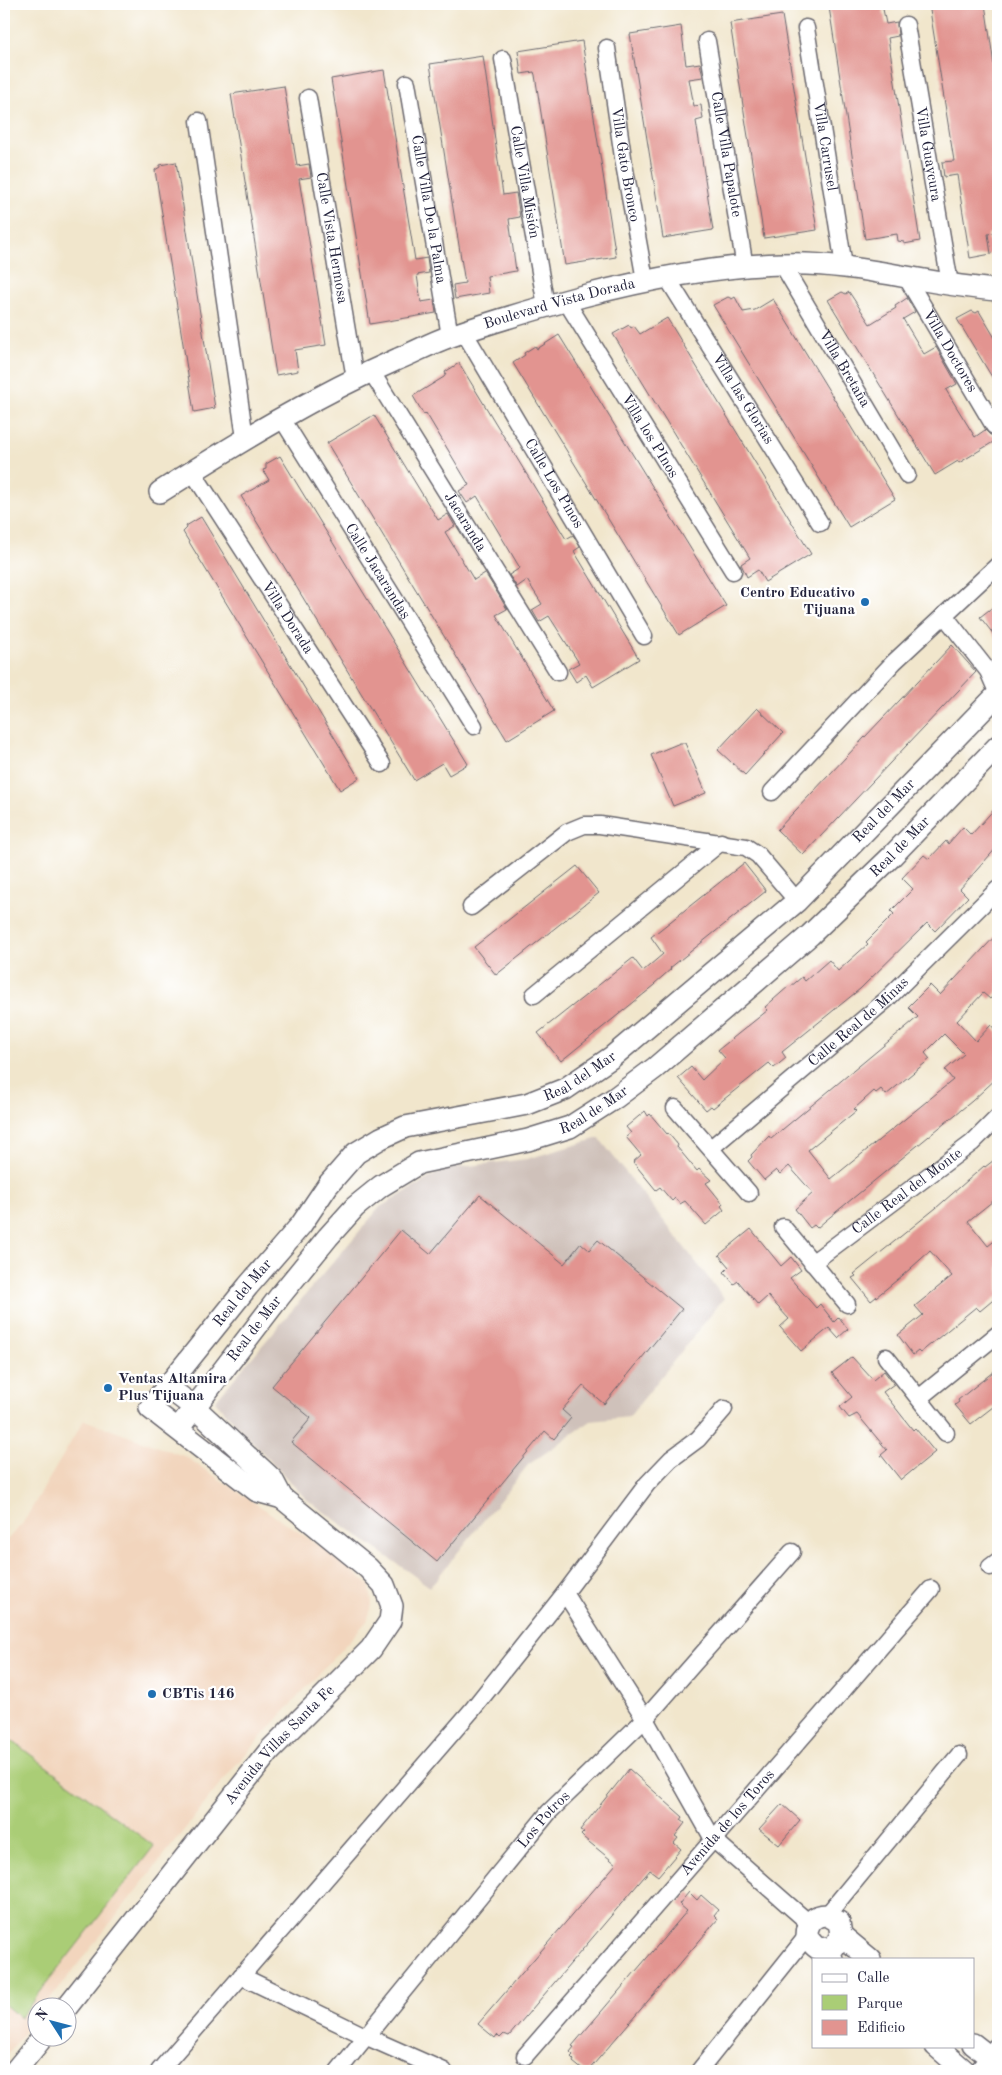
<svg xmlns="http://www.w3.org/2000/svg" width="1002" height="2075" font-family="'Old Standard TT',serif">
<style>
.built{fill:#f2d5bd}
.industrial{fill:#cfc1ba}
.green{fill:#aacd76;stroke:#667858}
.building{fill:#e29490;fill-rule:evenodd}
.lines{fill:none;stroke-linecap:round;stroke-linejoin:round}
.minor-casing{stroke:#6a676e;stroke-width:19}
.tertiary-casing{stroke:#6a676e;stroke-width:24}
.minor{stroke:#fff;stroke-width:16}
.tertiary{stroke:#fff;stroke-width:21}
.poi-dot{fill:#1f6fb2;stroke:#fff;stroke-width:2}
.labels{text-anchor:middle;dominant-baseline:central;stroke-width:4.5;stroke-linejoin:round;paint-order:stroke}
.street-label{font-size:15px;fill:#22223b;stroke:#fff}
.poi-label{font-size:15px;font-weight:bold;fill:#22223b;stroke:#fff;text-anchor:start}
</style>
<rect width="100%" height="100%" fill="#fff"/>
<filter id="ink" filterUnits="userSpaceOnUse"><feTurbulence type="fractalNoise" baseFrequency=".02" numOctaves="2"/><feDisplacementMap in="SourceGraphic" scale="10" xChannelSelector="R" yChannelSelector="G"/><feConvolveMatrix kernelMatrix="1 2 1 2 8 2 1 2 1" color-interpolation-filters="sRGB"/></filter>
<filter id="wash" filterUnits="userSpaceOnUse"><feTurbulence type="fractalNoise" baseFrequency=".0096" numOctaves="4" result="noise"/><feDisplacementMap in="SourceGraphic" scale="20" xChannelSelector="R" yChannelSelector="G"/><feGaussianBlur stdDeviation="1.12" result="paint"/><feColorMatrix in="noise" values="0 0 0 0 0 0 0 0 0 0 0 0 0 0 0 0 0 1.4 0 .05"/><feComposite in="paint" operator="in"/></filter>
<g filter="url(#wash)">
<rect width="100%" height="100%" fill="#f1e6cc"/>
<path class="built" d="M84 1420 186 1457 339 1559 370 1586 372 1605 367 1621 233 1768 44 2007 38 2008 37 2015 4 2059V1543L23 1523Z"/>
<path class="industrial" d="M599 1138 724 1298 629 1417 591 1421 528 1465 430 1587 306 1499 215 1401 380 1207 445 1169 527 1159Z"/>
<path class="green" d="M4 1735 154 1846 20 2018 4 2004Z"/>
<g id="blocks">
<path class="building" d="M854 4H882L886 24 897 22 898 36 888 38 920 241 904 244V242L898 241 897 234 865 239 829 7Z
M929 4H985L998 92V232L988 234 991 254 970 258 957 175 944 177 942 162 954 161Z
M782 15 817 230 764 238 730 23Z
M681 26 686 65 700 63 703 77 689 79 694 106 701 105 703 119 696 121 713 230 663 238 630 34Z
M582 41 616 257 565 265 535 75 534 72 521 74 518 51Z
M483 56 503 195 516 193 520 217 509 219 516 271 487 276 489 293 455 299 453 285 465 283 430 64Z
M384 70 415 260 427 258 429 273 417 275 421 302 434 300 436 313 370 324 331 79Z
M284 86 297 166 309 164 311 177 299 179 326 345 295 350 298 371 276 375 231 94Z
M176 162 215 408 194 412 155 170 160 167V165Z
M842 292 846 294 849 292 870 324 896 308 895 306 907 298 915 312 903 319 924 354 936 347 957 384 946 390 975 437 985 430 990 435H998V439L959 463 958 461 935 475 828 300Z
M728 297 732 299 735 297 743 312 755 310 773 299 895 499 849 527 713 305Z
M972 311 976 313 979 311 998 343V387L957 319Z
M667 318 811 554 765 582 758 570 747 577 741 564 750 558 613 334 629 325 631 328 634 326 640 334Z
M559 335 726 606 679 635 513 363 525 355 524 353 535 346 537 349Z
M459 363 566 539 573 535 580 547 574 551 639 659 593 687 586 675 576 682 568 669 579 663 549 616 539 622 532 610 542 604 527 580 517 587 509 575 520 568 477 496 467 503 459 491 469 485 426 413 424 415 413 396 444 377 446 374 445 372Z
M374 415 438 520 448 514 455 526 445 532 474 580 485 573 500 597 507 609 496 615 554 711 507 740 327 443Z
M280 456 468 764 449 775 442 763 414 780 241 496 269 480 263 470 266 469V464Z
M201 517 359 778 340 790 183 532 187 528 186 526Z
M998 603V640L980 617Z
M952 645 976 672 803 855 777 830Z
M757 708 783 733 745 775 718 750Z
M680 743H685L706 793 673 806 651 755Z
M998 805V846L960 889 968 897 935 931 927 923 860 989 782 1052 786 1058 774 1068 769 1063 713 1108 711 1106 706 1110 678 1078 691 1067 702 1080 725 1058 718 1050 768 1010 765 1007 789 986 790 987 802 977 805 981 829 960 838 971 849 961 868 944 866 942 894 914 891 911 913 889 902 878 924 855 929 859 946 841 948 844 963 827 971 835Z
M744 863 766 891 670 968 671 969 654 984 655 985 561 1061 538 1033 633 958 643 971 663 954 651 937Z
M577 866 599 893 496 975 474 947Z
M998 933V991L990 999 983 993 957 1021 976 1041 991 1025 998 1033V1077L972 1101 825 1221 817 1228 814 1225 810 1228 795 1209 813 1193 789 1166 780 1174 776 1170 764 1180 748 1161 752 1157 751 1155 769 1136 771 1139 918 1017 908 1007 930 985 940 995ZM944 1034 964 1054 945 1070 953 1080 831 1179 808 1150 856 1111 854 1109 874 1091 876 1093 881 1089 886 1095 930 1059 925 1053Z
M645 1111 648 1116 650 1114 667 1134 668 1133 678 1145 677 1147 697 1171 699 1169 711 1180 706 1183 723 1204 721 1206 724 1210 706 1225 685 1201 680 1204 675 1198 672 1201 660 1187 656 1190 633 1162 641 1155 626 1137 631 1133 626 1127Z
M998 1157V1197L968 1221 988 1246 998 1238V1296L980 1311 976 1307 920 1353 918 1351 913 1355 898 1335 923 1315 915 1306 952 1276 930 1251 902 1276 871 1301 852 1278 856 1276 854 1274 936 1208 984 1166 985 1167Z
M480 1195 564 1264 581 1243 589 1250 598 1240 682 1309 604 1404 583 1386 562 1410 571 1418 554 1439 545 1431 437 1562 291 1442 311 1418 272 1386 401 1230 430 1254Z
M751 1229 781 1266 791 1257 801 1270 790 1278 816 1308 820 1304 834 1322 839 1317 848 1329 838 1338 829 1328 801 1351 780 1327 789 1319 768 1296 758 1305 738 1281 734 1284 724 1272 729 1267 719 1255Z
M852 1357 873 1380 884 1371 894 1384 883 1392 913 1430 915 1428 935 1452 901 1480 881 1455 887 1450 857 1414 849 1418 840 1407 852 1397 832 1373Z
M998 1368V1403L971 1424 955 1405 959 1402 958 1400Z
M629 1769 683 1817 681 1820 685 1823 675 1836 678 1838 674 1843 681 1849 658 1876 650 1870 509 2036 504 2034 500 2038 497 2035 495 2038 478 2024 616 1864 584 1838 581 1835 584 1832 580 1830Z
M782 1804 800 1820 779 1845 759 1829Z
M689 1892 697 1900 701 1895 718 1910 714 1915 718 1919 588 2071H584L573 2062 574 2060 571 2057 573 2055 570 2052 574 2047 572 2046 687 1911 679 1904Z"/>
</g>
</g>
<g filter="url(#ink)">
<use href="#blocks" fill-opacity="0" stroke="#6a676e" stroke-width="1"/>
<g class="lines">
<defs>
<g id="minor">
<path id="s1" d="M906 25 950 284"/>
<path id="s2" d="M806 28 844 266"/>
<path id="s3" d="M707 41 745 267"/>
<path id="s4" d="M607 48 624 164 645 280"/>
<path id="s5" d="M503 59 546 306"/>
<path id="s6" d="M407 83 450 336"/>
<path id="s7" d="M308 98 355 379"/>
<path d="M199 121 245 438"/>
<path id="s8" d="M782 264 907 475"/>
<path id="s9" d="M666 276 820 523"/>
<path id="s10" d="M906 277 994 426"/>
<path id="s11" d="M566 301 733 571"/>
<path id="s12" d="M464 332 644 636"/>
<path id="s13" d="M371 371 558 672"/>
<path id="s14" d="M281 417 474 726"/>
<path id="s15" d="M192 471 382 764"/>
<path d="M944 615 988 671 998 694"/>
<path d="M772 792 894 662 998 565"/>
<path d="M471 907 567 832 584 825H600L746 847 758 855 797 901"/>
<path d="M534 995 721 842"/>
<path d="M675 1108 749 1193"/>
<path id="s16" d="M711 1148 886 1000 998 889"/>
<path d="M783 1227 847 1304"/>
<path id="s17" d="M812 1263 972 1143 998 1117"/>
<path d="M886 1357 946 1433"/>
<path d="M919 1398 998 1334"/>
<path d="M724 1409 698 1439 671 1459 647 1484 565 1593 645 1719 713 1839 809 1923"/>
<path d="M990 1567 998 1561"/>
<path d="M827 1915 959 1755"/>
<path d="M241 1976 365 2036 444 2071"/>
<path id="s18" d="M525 2056 931 1589"/>
<path d="M159 2071 472 1710 565 1593"/>
<path id="s19" d="M338 2071 549 1812 645 1719 792 1552"/>
<path d="M699 2071 807 1936"/>
</g>
<g id="tertiary">
<path id="s20" d="M160 492C237 443 314 396 398 359 415 352 433 342 451 336 494 321 539 308 583 296 648 279 714 266 781 264 855 261 925 285 998 290"/>
<path id="s21" d="M178 1429 280 1296 328 1237 355 1207 381 1186 419 1163 528 1140 570 1127 615 1098 655 1068 810 935 891 857 998 746"/>
<path id="s22" d="M282 1498 257 1491 150 1408 248 1286 301 1225 328 1185 356 1153 381 1138 405 1127 527 1104 565 1089 612 1057 797 901 998 694"/>
<path d="M841 1935 870 1959"/>
<path d="M821 1949 834 1947 841 1935 839 1922 827 1915C814 1915 807 1922 807 1936 812 1947 823 1951 832 1959"/>
<path id="s23" d="M66 2008 270 1750 371 1649 390 1621 392 1606 384 1585 368 1568 282 1498 272 1479 194 1407 166 1386"/>
<path d="M973 2044 991 2058"/>
<path d="M936 2046 965 2071"/>
<path d="M15 2071 42 2038"/>
<path d="M981 2071 998 2048"/>
</g>
</defs>
<use href="#minor" class="minor-casing"/>
<use href="#tertiary" class="tertiary-casing"/>
<use href="#minor" class="minor"/>
<use href="#tertiary" class="tertiary"/>
</g>
</g>
<g class="poi-dot">
<circle cx="865" cy="602" r="5"/>
<circle cx="108" cy="1388" r="5"/>
<circle cx="152" cy="1694" r="5"/>
</g>
<g class="labels">
<g class="street-label">
<text stroke="none"><textPath href="#s2" startOffset="120">Villa Carrusel</textPath></text>
<text stroke="none"><textPath href="#s3" startOffset="115">Calle Villa Papalote</textPath></text>
<text stroke="none"><textPath href="#s1" startOffset="131">Villa Guaycura</textPath></text>
<text stroke="none"><textPath href="#s4" startOffset="118">Villa Gato Bronco</textPath></text>
<text stroke="none"><textPath href="#s5" startOffset="125">Calle Villa Misión</textPath></text>
<text stroke="none"><textPath href="#s6" startOffset="128">Calle Villa De la Palma</textPath></text>
<text stroke="none"><textPath href="#s7" startOffset="142">Calle Vista Hermosa</textPath></text>
<text stroke="none"><textPath href="#s20" startOffset="444">Boulevard Vista Dorada</textPath></text>
<text stroke="none"><textPath href="#s10" startOffset="86">Villa Doctores</textPath></text>
<text stroke="none"><textPath href="#s8" startOffset="122">Villa Bretaña</textPath></text>
<text stroke="none"><textPath href="#s9" startOffset="145">Villa las Glorias</textPath></text>
<text stroke="none"><textPath href="#s11" startOffset="159">Villa los PInos</textPath></text>
<text stroke="none"><textPath href="#s12" startOffset="176">Calle Los Pinos</textPath></text>
<text stroke="none"><textPath href="#s13" startOffset="178">Jacaranda</textPath></text>
<text stroke="none"><textPath href="#s14" startOffset="182">Calle Jacarandas</textPath></text>
<text stroke="none"><textPath href="#s15" startOffset="175">Villa Dorada</textPath></text>
<text stroke="none"><textPath href="#s22" startOffset="1134">Real del Mar</textPath></text>
<text stroke="none"><textPath href="#s21" startOffset="951">Real de Mar</textPath></text>
<text stroke="none"><textPath href="#s16" startOffset="194">Calle Real de Minas</textPath></text>
<text stroke="none"><textPath href="#s22" startOffset="729">Real del Mar</textPath></text>
<text stroke="none"><textPath href="#s21" startOffset="546">Real de Mar</textPath></text>
<text stroke="none"><textPath href="#s17" startOffset="119">Calle Real del Monte</textPath></text>
<text stroke="none"><textPath href="#s22" startOffset="309">Real del Mar</textPath></text>
<text stroke="none"><textPath href="#s21" startOffset="126">Real de Mar</textPath></text>
<text stroke="none"><textPath href="#s23" startOffset="339">Avenida Villas Santa Fe</textPath></text>
<text stroke="none"><textPath href="#s19" startOffset="325">Los Potros</textPath></text>
<text stroke="none"><textPath href="#s18" startOffset="309">Avenida de los Toros</textPath></text>
</g>
<g class="poi-label">
<text x="855" y="593" text-anchor="end">Centro Educativo<tspan x="855" dy="17">Tijuana</tspan></text>
<text x="118" y="1379">Ventas Altamira<tspan x="118" dy="17">Plus Tijuana</tspan></text>
<text x="162" y="1694">CBTis 146</text>
</g>
</g>
<rect width="1002" height="2075" fill="none" stroke="#fff" stroke-width="20"/>
<rect x="812" y="1958" width="162" height="90" fill="#ffffff" stroke="#a7a7b1"/>
<rect x="822" y="1974" width="25" height="8" fill="#ffffff" stroke="#a7a7b1"/>
<text x="857" y="1982" font-size="15" fill="#22223b">Calle</text>
<rect x="822" y="1995" width="25" height="15" fill="#aacd76" stroke="#a7a7b1"/>
<text x="857" y="2008" font-size="15" fill="#22223b">Parque</text>
<rect x="822" y="2020" width="25" height="15" fill="#e29490" stroke="#a7a7b1"/>
<text x="857" y="2032" font-size="15" fill="#22223b">Edificio</text>
<g transform="translate(52 2022) rotate(306)"><circle r="24" fill="#ffffff" stroke="#a7a7b1"/>
<path d="M0-4L9 19L0 12L-9 19Z" fill="#1f6fb2"/>
<text y="-8" font-size="14" font-weight="bold" text-anchor="middle" fill="#22223b">N</text>
</g>
</svg>
